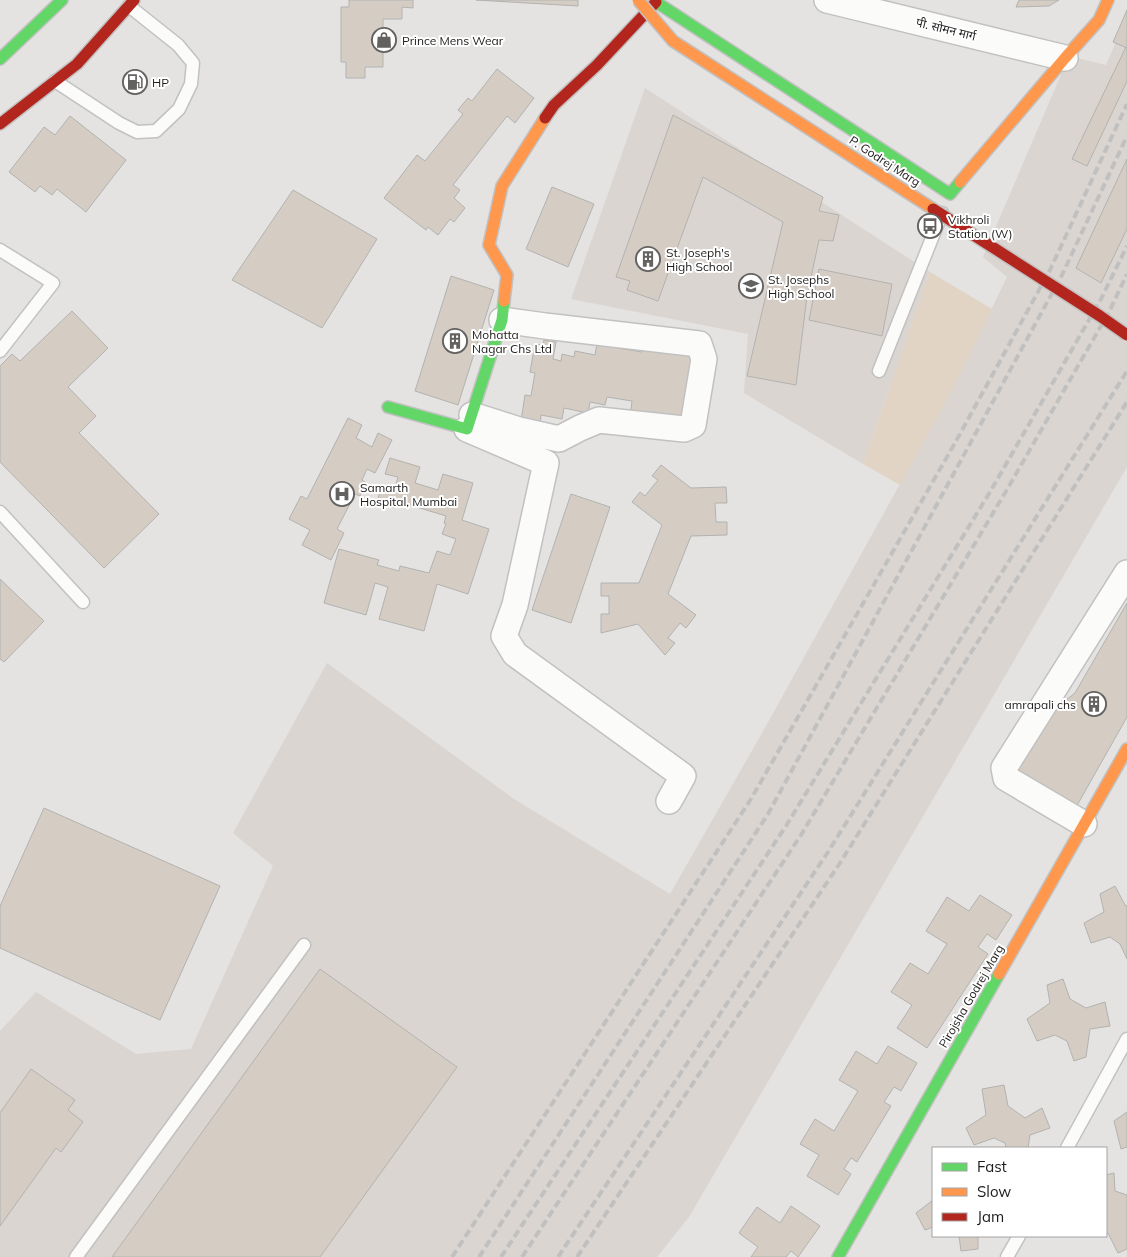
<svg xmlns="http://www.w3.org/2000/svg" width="1127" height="1257" font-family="Mulish,'Noto Sans Devanagari',sans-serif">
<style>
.built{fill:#dad5d0}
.green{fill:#e2d4c4}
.building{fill:#d5cdc4;stroke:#b2b2b0}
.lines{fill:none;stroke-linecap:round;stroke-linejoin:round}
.lane-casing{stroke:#c2c1c1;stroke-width:15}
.street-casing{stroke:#c2c1c1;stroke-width:28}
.fast-casing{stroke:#c2c1c1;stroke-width:14}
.slow-casing{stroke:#c2c1c1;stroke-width:14}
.jam-casing{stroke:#c2c1c1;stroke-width:14}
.lane{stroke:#fbfbfa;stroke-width:12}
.street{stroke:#fbfbfa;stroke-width:25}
.fast{stroke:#63d668;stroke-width:11}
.slow{stroke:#ff974d;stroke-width:11}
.jam{stroke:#b3261e;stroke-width:11}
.rail{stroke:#c0c0c0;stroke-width:4;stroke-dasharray:8 4;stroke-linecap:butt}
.slow-bridge-casing{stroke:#c2c1c1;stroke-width:14;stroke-linecap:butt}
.jam-bridge-casing{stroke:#c2c1c1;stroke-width:14;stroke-linecap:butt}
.slow-bridge{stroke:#ff974d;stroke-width:11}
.jam-bridge{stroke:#b3261e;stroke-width:11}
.labels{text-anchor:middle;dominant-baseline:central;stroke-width:4;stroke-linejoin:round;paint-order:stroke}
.street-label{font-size:12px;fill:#1d1c1b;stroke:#fff}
.poi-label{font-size:12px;fill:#1d1c1b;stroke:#fff;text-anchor:start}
</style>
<rect width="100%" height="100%" fill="#e4e3e1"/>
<path class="built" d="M1127 16V467L689 1217 657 1257H0V1031L36 992 136 1054 191 1049 273 866 233 833 327 663 514 799 670 894 766 726 952 390 1007 277 983 257 1069 56 1106 65Z
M645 88 930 272 863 464 744 393 748 334 571 299Z"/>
<path class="green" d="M930 272 992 309 952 390 900 485 863 464Z"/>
<path class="building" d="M349 0H413V8L402 7V19H383V67H365V78H346V62H341V7H349Z
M476 0H578V6Z
M1019 0H1059L1049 6 1016 7Z
M1127 10V48L1113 42Z
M1126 47 1127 48V81L1087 166 1072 159Z
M497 69 534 98 515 123 507 116 453 185 460 190 454 198 465 208 454 222 450 219 438 235 428 227 426 230 384 198 417 155 425 161 463 114 458 110 468 98 472 101Z
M673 115 823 197 819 211 839 215 833 241 819 240 807 296 796 385 747 376 783 222 703 177 658 301 627 290 630 281 616 277Z
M70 116 126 160 86 212 57 189 52 195 40 186 35 192 9 172 44 127 55 135Z
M1127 159V229L1101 283 1076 268Z
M552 187 594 204 568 267 526 249Z
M293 190 377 239 322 328 232 280Z
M819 269 892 284 882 336 809 320Z
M451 276 494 290 458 405 415 391Z
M72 311 108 348 68 387 96 416 79 433 159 514 104 568 0 462V366L12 354 20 361Z
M598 338 618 342 617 348 642 352 643 346 696 355 685 419 631 410 632 401 607 397 605 405 590 402 588 413 564 408 562 419 541 415 540 425 521 421 525 395 531 396 535 373 530 372 535 344 543 345 544 340 556 342 553 359 561 361 562 354 574 357 575 351 595 355Z
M348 418 362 425 356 438 372 447 378 433 392 440 375 473 367 469 362 480 366 483 360 496 355 494 337 529 344 533 331 560 302 545 310 530 289 519 301 496 307 499Z
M390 458 420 467 415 483 438 490 443 474 473 483 462 520 489 529 468 594 437 584 424 631 379 619 388 587 375 583 366 615 324 603 339 549 379 560 377 565 399 571 400 566 429 573 437 551 450 555 456 539 442 534 446 524 444 523 446 516 397 501 395 508 377 502 381 488 394 491 398 477 385 474Z
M661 465 691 488 726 487 727 503H715L716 522H727V535L691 536 668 594 696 615 686 628 680 623 668 638 675 643 665 655 638 624 601 633V614H609V596H601V583H639L662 525 632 502 640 492 645 496 658 480 652 476Z
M571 494 610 507 571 623 532 610Z
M0 579 44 621 4 662 0 659Z
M1127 603V717L1075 809 1014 769 1046 716 1075 693Z
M44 808 220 886 160 1020 0 948V906Z
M1115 886 1125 905 1127 906V959L1120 944 1110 937 1091 943 1084 923 1104 912 1100 894Z
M980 895 1012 915 996 940 987 934 978 947 988 954 927 1048 897 1028 912 1005 891 992 910 963 928 974 947 944 926 931 947 897 969 911Z
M320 969 457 1067 320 1257H112Z
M1063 979 1070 999 1086 1008 1105 1002 1110 1026 1090 1029 1086 1057 1074 1061 1067 1041 1055 1035 1037 1041 1027 1019 1050 1003 1047 985Z
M888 1046 917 1063 901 1091 894 1087 884 1102 891 1106 857 1162 851 1158 844 1169 851 1174 838 1195 807 1176 819 1155 800 1144 815 1119 834 1131 858 1091 839 1080 856 1051 877 1064Z
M31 1069 75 1100 68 1110 83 1122 61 1152 56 1148 0 1226V1113Z
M1004 1085 1008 1106 1025 1118 1042 1108 1050 1128 1030 1135 1028 1148H1006L1005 1143 994 1138 974 1145 966 1128 986 1115 982 1089Z
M1127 1112V1147L1121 1149 1114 1121Z
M1114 1173 1115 1191 1127 1195V1249L1118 1253 1108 1233 1106 1232V1175Z
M933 1200V1227L925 1230 916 1213Z
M791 1206 820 1226 798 1257 791 1251 786 1257H751L758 1247 739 1233 757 1207 780 1223Z
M959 1236H978V1249L961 1251Z"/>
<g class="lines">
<defs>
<path id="lane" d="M55 81 119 123 137 132 156 131 179 109 191 84 193 63 178 45 129 6
M0 250 53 283 0 351
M879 371 942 213
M0 512 83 602
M1067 1148 1127 1039
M76 1257 304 945
M1007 1257 1019 1236"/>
<path id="street" d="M827 0 1065 58
M472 415 519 430 559 439 580 428 599 420 684 429 693 425 704 359 699 344 545 326 502 320
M467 429 546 463 515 605 504 636 515 654 683 776 669 801
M1084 824 1006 778 1004 768 1127 573"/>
<path id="fast" d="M657 0 656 2 950 194 960 182
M0 59 62 0
M388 407 467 429 502 320 504 301
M838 1257 999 974"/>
<path id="slow" d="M960 182 1065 58 1099 20 1108 0
M504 301 507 275 489 245 502 186 545 118
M999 974 1127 749"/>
<path id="jam" d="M545 118 554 105 597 65 656 2
M0 124 77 64 134 0"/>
</defs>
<use href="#lane" class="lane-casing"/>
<use href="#street" class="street-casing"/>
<use href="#fast" class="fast-casing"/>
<use href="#slow" class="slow-casing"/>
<use href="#jam" class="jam-casing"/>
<use href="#lane" class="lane"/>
<use href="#street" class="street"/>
<use href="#fast" class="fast"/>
<use href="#slow" class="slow"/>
<use href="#jam" class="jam"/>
<path class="rail" d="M452 1257 751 799 955 443 1050 270 1127 104
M479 1257 768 814 1062 275 1127 136
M501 1257 786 826 990 492 1101 299 1127 246
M522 1257 801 835 1005 493 1109 312 1127 274
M558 1257 828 852 1127 371
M577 1257 840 863 1127 402"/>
<defs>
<path id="slow-bridge" d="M638 0 673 41 933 209"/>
<path id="jam-bridge" d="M933 209 1100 316 1127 335"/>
</defs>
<use href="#slow-bridge" class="slow-bridge-casing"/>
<use href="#jam-bridge" class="jam-bridge-casing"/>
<use href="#slow-bridge" class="slow-bridge"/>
<use href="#jam-bridge" class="jam-bridge"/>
</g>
<defs>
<symbol id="shop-ring" viewBox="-11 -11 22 22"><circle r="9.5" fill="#fff" stroke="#636260" stroke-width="1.5"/><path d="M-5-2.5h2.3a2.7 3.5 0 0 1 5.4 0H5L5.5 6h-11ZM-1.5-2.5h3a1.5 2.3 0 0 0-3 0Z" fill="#636260"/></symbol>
<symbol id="fuel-ring" viewBox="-11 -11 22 22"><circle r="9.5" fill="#fff" stroke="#636260" stroke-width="1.5"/><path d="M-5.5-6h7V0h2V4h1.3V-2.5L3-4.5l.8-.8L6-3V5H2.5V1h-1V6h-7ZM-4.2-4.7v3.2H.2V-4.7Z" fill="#636260"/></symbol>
<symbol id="bus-ring" viewBox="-11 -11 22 22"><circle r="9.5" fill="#fff" stroke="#636260" stroke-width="1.5"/><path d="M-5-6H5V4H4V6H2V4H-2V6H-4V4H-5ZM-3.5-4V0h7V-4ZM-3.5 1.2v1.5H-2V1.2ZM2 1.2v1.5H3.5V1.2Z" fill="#636260"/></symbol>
<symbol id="building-ring" viewBox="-11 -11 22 22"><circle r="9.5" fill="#fff" stroke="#636260" stroke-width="1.5"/><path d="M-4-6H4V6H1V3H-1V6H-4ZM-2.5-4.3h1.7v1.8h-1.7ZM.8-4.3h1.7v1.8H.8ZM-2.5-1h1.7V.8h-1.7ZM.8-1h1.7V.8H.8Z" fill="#636260"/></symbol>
<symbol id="school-ring" viewBox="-11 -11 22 22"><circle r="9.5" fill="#fff" stroke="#636260" stroke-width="1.5"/><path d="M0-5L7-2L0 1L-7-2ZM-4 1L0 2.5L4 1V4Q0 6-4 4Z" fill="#636260"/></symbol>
<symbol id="hospital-ring" viewBox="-11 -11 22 22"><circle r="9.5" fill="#fff" stroke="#636260" stroke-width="1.5"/><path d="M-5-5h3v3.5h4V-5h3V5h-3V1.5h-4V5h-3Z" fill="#636260"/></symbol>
</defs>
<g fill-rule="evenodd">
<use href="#shop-ring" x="370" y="26" width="28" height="28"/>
<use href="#fuel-ring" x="121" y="68" width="28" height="28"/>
<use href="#bus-ring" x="916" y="212" width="28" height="28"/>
<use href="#building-ring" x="634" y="245" width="28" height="28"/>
<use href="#school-ring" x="737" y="272" width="28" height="28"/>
<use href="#building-ring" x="441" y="327" width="28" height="28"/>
<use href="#hospital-ring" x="328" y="480" width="28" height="28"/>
<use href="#building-ring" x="1080" y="690" width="28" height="28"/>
</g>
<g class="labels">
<g class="street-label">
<text transform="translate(946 29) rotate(14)">पी. सोमन मार्ग</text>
<text transform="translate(885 161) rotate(33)">P. Godrej Marg</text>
<text transform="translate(971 996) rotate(-60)">Pirojsha Godrej Marg</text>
</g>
<g class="poi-label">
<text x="402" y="40">Prince Mens Wear</text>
<text x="152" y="82">HP</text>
<text x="948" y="219">Vikhroli<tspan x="948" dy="14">Station (W)</tspan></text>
<text x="666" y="252">St. Joseph's<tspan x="666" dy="14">High School</tspan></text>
<text x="768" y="279">St. Josephs<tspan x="768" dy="14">High School</tspan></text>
<text x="472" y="334">Mohatta<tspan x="472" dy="14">Nagar Chs Ltd</tspan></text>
<text x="360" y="487">Samarth<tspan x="360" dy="14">Hospital, Mumbai</tspan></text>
<text x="1076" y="704" text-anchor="end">amrapali chs</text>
</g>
</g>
<rect x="932" y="1147" width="175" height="90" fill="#ffffff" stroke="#a5a4a4"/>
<rect x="942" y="1163" width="25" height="8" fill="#63d668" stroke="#a5a4a4"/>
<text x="977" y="1172" font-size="15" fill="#1d1c1b">Fast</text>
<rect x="942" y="1188" width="25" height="8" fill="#ff974d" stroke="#a5a4a4"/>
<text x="977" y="1197" font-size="15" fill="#1d1c1b">Slow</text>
<rect x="942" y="1213" width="25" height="8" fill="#b3261e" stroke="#a5a4a4"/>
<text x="977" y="1222" font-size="15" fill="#1d1c1b">Jam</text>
</svg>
